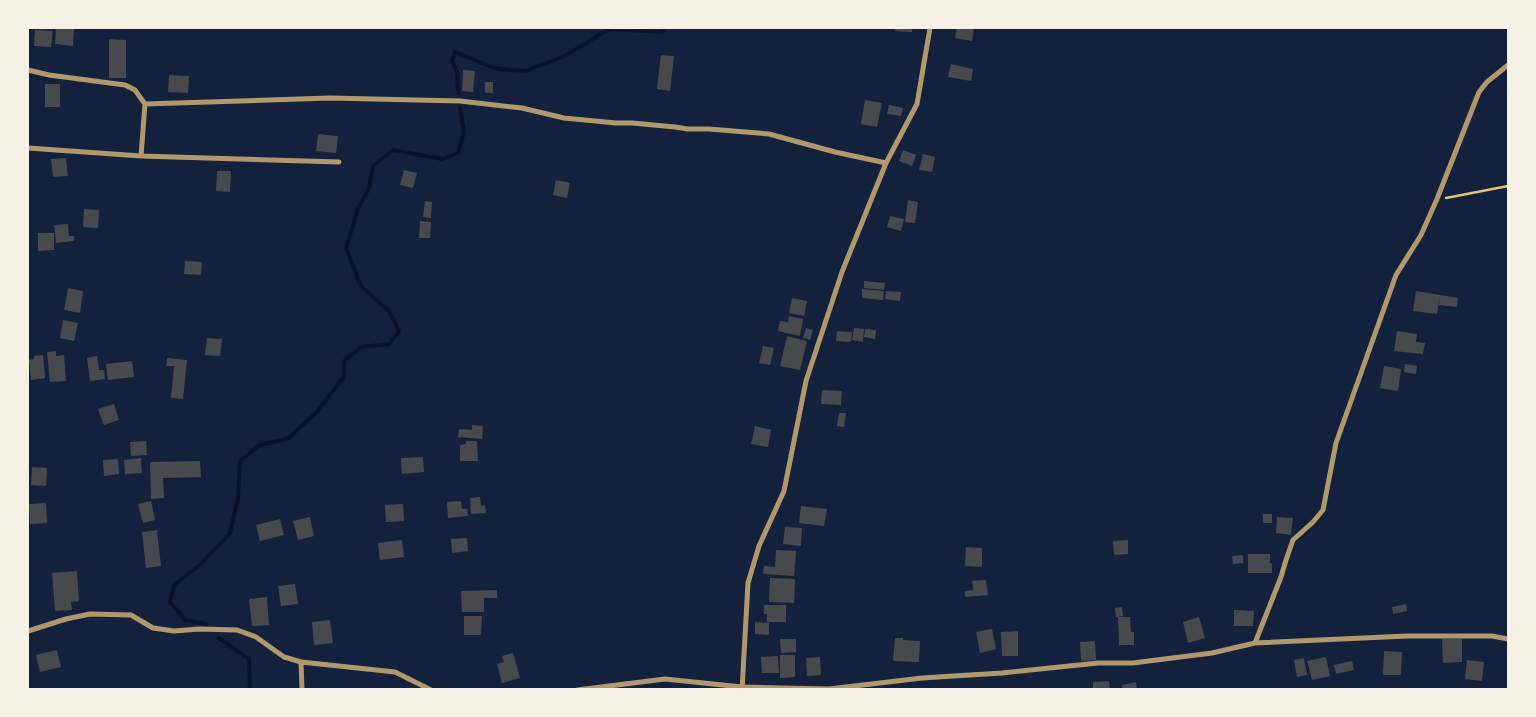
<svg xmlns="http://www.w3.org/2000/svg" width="1536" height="717" font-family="Karla,sans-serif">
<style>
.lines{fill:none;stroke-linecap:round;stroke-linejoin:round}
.stream{stroke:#0b132b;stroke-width:4}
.building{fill:#48494c}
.path{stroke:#e5c07b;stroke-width:2.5}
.minor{stroke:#b1986c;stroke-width:5}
</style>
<rect width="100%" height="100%" fill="#14213d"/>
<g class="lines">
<path class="stream" d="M458 93 457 72 452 61 455 52 497 69 525 71 565 56 602 33 612 29 662 32 664 28
M206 624 185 620 170 602 174 585 201 564 230 533 238 498 240 461 260 445 287 439 315 414 344 377V361L361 347 389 344 399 331 389 311 361 286 346 248 358 209 369 188 373 166 393 150 442 159 458 153 464 132 460 108
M219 638 249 659 250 690"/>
</g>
<path class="building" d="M56 28H74L73 46 55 44Z
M896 28H912V32L895 31Z
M957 28H974L972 41 955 38Z
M35 30 53 31 51 47 34 46Z
M109 39 126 40V78H109Z
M661 55 674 56 670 91 657 89Z
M951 64 973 69 971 81 948 77Z
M463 70 475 71 473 92 462 91Z
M169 75 189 76 188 93 168 92Z
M485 82H493V93H485Z
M45 84H60V107H45Z
M865 100 882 103 877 127 861 124Z
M889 105 903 108 901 116 887 114Z
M318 134 338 136 336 153 316 151Z
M903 150 916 155 912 166 899 161Z
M923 154 935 157 932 172 919 170Z
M66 158 68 176 53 177 51 159Z
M404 170 417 173 413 188 400 185Z
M217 171H231L230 192 216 191Z
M556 180 570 183 567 198 553 195Z
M908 200 918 202 915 223 905 222Z
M425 201 432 202 431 218 423 217Z
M84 209 99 210 98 228 83 227Z
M890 216 904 219 901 231 887 227Z
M420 221 431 222 430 238H419Z
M68 224 69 236H74V241L56 243 54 225Z
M38 233H54V250L38 251Z
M185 261 202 262 201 275 184 274Z
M864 281 885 283 884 290 864 288Z
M68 288 83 291 80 313 64 310Z
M862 289 884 291 883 300 862 298Z
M886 291 901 292 900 301 885 299Z
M1416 291 1440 295 1437 314 1413 311Z
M1440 295 1458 298 1457 307 1439 305Z
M792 298 807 301 804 316 789 313Z
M789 316 803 319 800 336 778 331 780 321 788 322Z
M63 320 78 323 74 341 60 338Z
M806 328 813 330 810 340 803 338Z
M854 328 864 329 863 342 852 340Z
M865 329 876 330 875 339 864 337Z
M837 331 852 332 851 342 836 341Z
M1397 331 1417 334 1416 342 1425 343 1423 354 1394 351Z
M787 336 807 341 800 370 780 366Z
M207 338 222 339 220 356 205 355Z
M763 346 774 348 770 365 759 363Z
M56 351V356L64 355 66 381 50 382 47 352Z
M43 355 45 378 31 380 29 360 34 359V356Z
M97 356 99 370H104L105 379 90 381 87 358Z
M167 358 187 360 183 399 171 398 174 366H166Z
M132 361 134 377 108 380 106 364Z
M1405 364 1417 366 1416 374 1404 372Z
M1384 366 1401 369 1398 391 1380 388Z
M822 390 842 391 841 405 821 404Z
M114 404 119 420 104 425 98 409Z
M839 413H846L844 427 837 426Z
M472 425 483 426 482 439 458 437 459 429 472 430Z
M755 426 771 430 768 447 751 444Z
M146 441 147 455 131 456 130 442Z
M466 441H477L478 461H460V445L466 444Z
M423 457 424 472 402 474 401 458Z
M141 458 142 473 125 474 124 460Z
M118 459 119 474 104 476 103 460Z
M200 461 201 477 163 478 164 498 151 499 150 462Z
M32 467 47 468 46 486 31 485Z
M480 497 481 506 485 505 486 513 471 514 470 498Z
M151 501 155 520 143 523 138 504Z
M461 501 462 509H467L468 516 448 518 447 502Z
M46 503 47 523 30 524 29 504Z
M403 504 404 521 386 522 385 505Z
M801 506 827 509 824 526 799 523Z
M1263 514H1272V523H1263Z
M310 517 314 536 298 540 293 521Z
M1277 517 1293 518 1291 535 1276 533Z
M280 519 284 535 260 541 256 525Z
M785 527 802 528 801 546 783 544Z
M157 530 161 566 146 568 142 532Z
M467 538 468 551 452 553 451 539Z
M402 540 404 557 380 560 378 543Z
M1128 540V554L1114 555 1113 541Z
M966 547 982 548V567L965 566Z
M776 550 796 551 794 576 763 574 764 566 775 567Z
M1248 554H1270V563H1272V573H1248Z
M1243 555V563L1233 564 1232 556Z
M77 571 79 601 71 602 72 610 55 611 52 573Z
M770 578 795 579 794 603 769 602Z
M986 580 988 595 965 597V591L973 590 972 581Z
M295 584 298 604 281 606 278 586Z
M497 590V598H484V612H462L461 591Z
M267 597 269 625 252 626 249 599Z
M1406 604 1407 611 1393 614 1392 607Z
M764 605H786V622H767V614H764Z
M1122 607 1123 616 1116 617 1115 608Z
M1234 610 1254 611 1253 626H1234Z
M464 616H482L481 635H464Z
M1118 617H1130L1131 632H1134V645H1119Z
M1199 617 1205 638 1188 643 1183 622Z
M330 620 333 643 314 645 312 622Z
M755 622 769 623V635L755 634Z
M992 629 996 649 980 653 976 632Z
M1018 631V656H1002L1001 632Z
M895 638H903V640L920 641 919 662 893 661Z
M780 639H796V652L781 653Z
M1442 639H1462V662L1443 663Z
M1095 641 1096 660 1081 661 1080 642Z
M57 650 61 667 40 672 36 655Z
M1384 651 1402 652 1401 675H1383Z
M513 653 520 678 502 683 497 664 504 662 502 656Z
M780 655H795V677L780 678Z
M778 656 779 673H762L761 657Z
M820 657 821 675 807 676 806 658Z
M1326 657 1330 676 1312 680 1307 661Z
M1304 658 1307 675 1297 677 1294 660Z
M1467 660 1484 662 1482 681 1465 679Z
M1352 661 1354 670 1336 674 1334 665Z
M1109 681 1110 690H1093V682Z
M1136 682 1137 690H1123L1122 685Z"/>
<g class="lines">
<path class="path" d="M1446 198 1508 186"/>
<path class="minor" d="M28 70 49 75 125 85 135 90 145 104 141 156
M145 104 330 98 460 101 522 108 564 118 616 123H632L675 127 688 129H709L769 134 835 152 886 163
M28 148 141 156 339 162
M28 631 66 619 90 614 131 615 153 628 174 631 199 629 237 630 256 637 284 657 301 662 395 672 431 690
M1255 643 1281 577 1286 560 1293 540 1313 522 1323 510 1336 443 1396 275 1421 235 1437 199 1479 92 1487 82 1508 65
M301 662 302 690
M577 690 665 679 742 687 829 689 922 678 1002 673 1098 663H1133L1212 653 1255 643 1407 636H1492L1508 639
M742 690 748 583 759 546 784 491 806 381 842 272 886 163 917 104 930 28"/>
</g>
<rect width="1536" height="717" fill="none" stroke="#f6f1e7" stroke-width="58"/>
</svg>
